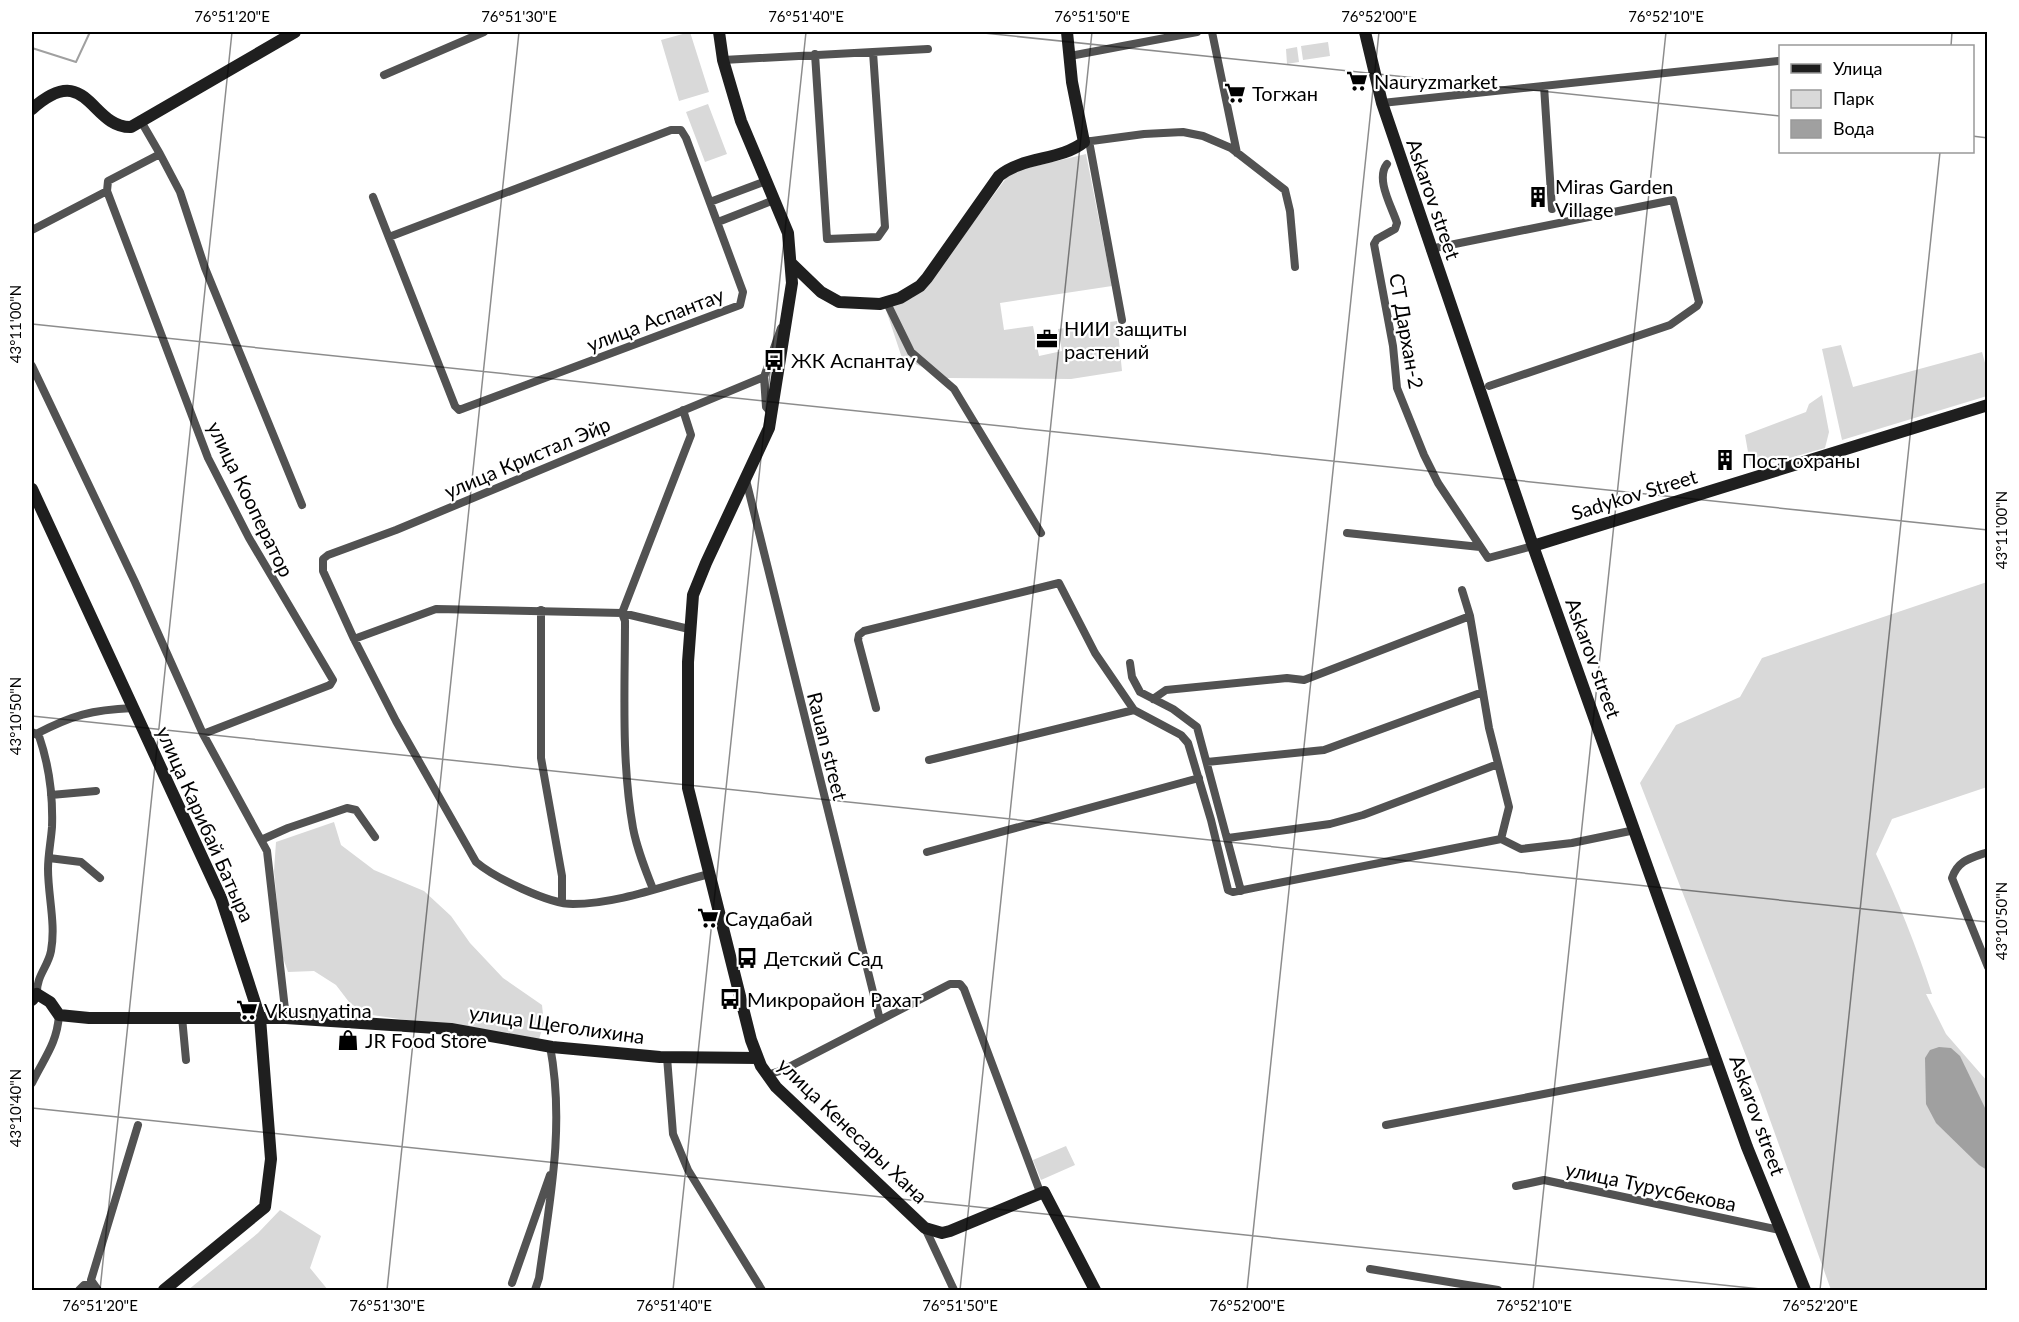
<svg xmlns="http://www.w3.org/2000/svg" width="2019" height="1322" font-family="Lato,sans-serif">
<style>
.green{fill:#d9d9d9}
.water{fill:#a0a0a0}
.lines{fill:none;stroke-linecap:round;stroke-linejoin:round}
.stream{stroke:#a0a0a0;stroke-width:2}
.street{stroke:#525252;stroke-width:8}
.secondary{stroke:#1f1f1f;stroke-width:12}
.ticks{fill:none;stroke:#000;stroke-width:1.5;stroke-opacity:0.45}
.labels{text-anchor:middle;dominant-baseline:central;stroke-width:4.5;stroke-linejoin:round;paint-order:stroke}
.poi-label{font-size:20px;fill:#000;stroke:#fff;text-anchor:start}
.street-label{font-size:20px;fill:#000;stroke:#fff}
.neatline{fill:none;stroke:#000;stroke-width:2}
.ticks-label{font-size:15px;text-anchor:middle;fill:#000}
</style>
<rect width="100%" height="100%" fill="#fff"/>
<path class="green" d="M690 32 709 92 679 101 661 40Z
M1328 42 1330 56 1303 60 1301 46Z
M1297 47 1299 62 1287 64 1286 49Z
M708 104 727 154 705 162 686 112Z
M1086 154 1112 286 1000 303 1004 330 1033 326 1039 356 1062 351 1058 329 1117 321 1122 371 1071 379 947 378 902 358 885 307 912 298 926 286 1007 177 1015 171Z
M1841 345 1853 387 1982 352 1987 370V396L1842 440 1822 349Z
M1822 395 1829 432 1825 448 1751 469 1745 435 1806 412 1809 404Z
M1987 582V787L1892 819 1876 854C1898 900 1916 946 1932 994H1926L1946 1034 1987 1081V1290H1831L1760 1092 1640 783 1676 725 1740 697 1762 658Z
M334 822 341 845 374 870 424 891 451 916 470 943 503 978 542 1005 544 1024 539 1039 365 1014 349 1002 336 985 314 971 288 972 282 955 274 871 276 842Z
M1066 1146 1075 1165 1041 1180 1033 1160Z
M280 1210 321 1236 310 1268 328 1290H188L258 1233Z"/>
<path class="water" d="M1939 1047 1951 1048 1960 1056 1987 1112V1170L1979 1165 1936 1123 1926 1104 1925 1058 1930 1050Z"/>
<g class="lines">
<path class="stream" d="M32 48 76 62 90 32"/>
<path class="street" d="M1212 32 1237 153
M815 54 827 239 878 237 885 227 873 52
M1070 56 1197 32
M723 60 928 49
M384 75 484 32
M1544 86 1552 209
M1382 103 1778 61
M142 123 160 154 108 181 107 191 208 458 249 538 333 680 330 685 203 734
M1089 141 1122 320
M1084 142 1144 134 1183 132 1203 136 1231 148 1285 190 1290 211 1295 267
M160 154 180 192 205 268 302 505
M1387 164C1375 179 1392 207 1397 223L1395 229 1377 239 1374 244 1393 346 1397 388 1424 455 1438 483 1488 558 1533 546
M373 197 455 406 459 410 740 305 743 292 686 138 681 130H671L389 237
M710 202 766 181
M718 222 774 200
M32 230 107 191
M1430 249 1673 200 1699 302 1697 306 1670 325 1489 386
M886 301 911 352 954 389 1041 533
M32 366 135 582 203 734 267 851 286 1018
M764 377 766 407 772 414
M683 410 691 435 622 613 689 629
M746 480 880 1020
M1347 533 1480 547
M1462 590 1470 616 1489 728 1509 807 1501 839
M541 610V758L562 876V902
M354 639 396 721 476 862C495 878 549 904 573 904 618 904 666 885 709 874
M1130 663 1132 677 1140 692 1173 709 1197 727 1241 891
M1153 699 1166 690 1287 678 1304 680 1470 616
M876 708 858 640 859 635 864 631 1059 583 1095 653 1134 710 1181 735 1188 743 1211 820 1228 890 1233 892 1501 839 1521 849 1572 843 1635 830
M32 732 39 736C49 765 53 798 52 827 51 841 48 855 48 869 48 896 56 924 51 951 48 967 36 976 37 994
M36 734C73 715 91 710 133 708
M929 760 1134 710
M1207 762 1324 750 1483 692
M51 795 96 791
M1228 838 1330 824 1363 815 1498 764
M261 840 288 828 347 808 356 810 375 837
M927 852 1199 778
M1988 852C1971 858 1958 860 1952 878L1988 967
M49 858 81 862 100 878
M653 889C645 869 637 849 633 828 621 760 625 689 625 621L622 613 436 609 354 639 323 571V559L328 555 396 530 764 377 781 328
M182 1017 186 1060
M667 1057 673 1134 688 1170 762 1290
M767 1075 783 1070 950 984H960L964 989 1040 1192
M32 1083C44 1058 57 1044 59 1015
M1386 1125 1717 1060
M1516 1186 1544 1180 1780 1230
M925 1228 954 1290
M1370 1269 1498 1290
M512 1283 550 1175
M79 1290 84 1285H93
M98 1290 91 1280 138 1125
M535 1290 539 1278C550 1200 565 1125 550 1046"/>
<path class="secondary" d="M719 32 723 60 741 121 788 233 792 283 769 428 706 563 693 595 688 662V788L751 1040 761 1066 776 1087 925 1228 942 1233 950 1231 1044 1192 1095 1290
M1365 32 1382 103 1533 546 1747 1147 1805 1290
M32 109C88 59 90 128 131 127L295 32
M792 264 821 292 839 302 880 304 900 298 920 286 927 278 999 176C1023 156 1060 161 1084 142L1072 82 1067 32
M32 489 221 898 260 1018 271 1159 265 1207 164 1290
M1533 546 1988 405
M32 1000 37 994 50 1002 59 1015 89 1018H286L451 1029 552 1047 660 1057 758 1058"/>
</g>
<path class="ticks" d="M974 32 1780 116M1951 46 1952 32M1972 136 1988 138M32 324 1988 530M32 716 1988 922M32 1108 1770 1290M100 1290 232 32M387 1290 519 32M673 1290 806 32M960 1290 1092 32M1247 1290 1379 32M1533 1290 1666 32M1820 1290 1940 152"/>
<defs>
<symbol id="supermarket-bare" viewBox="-9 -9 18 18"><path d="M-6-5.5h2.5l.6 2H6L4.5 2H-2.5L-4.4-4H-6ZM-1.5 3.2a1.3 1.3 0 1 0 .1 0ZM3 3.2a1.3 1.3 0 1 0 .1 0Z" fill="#000" stroke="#fff" stroke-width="2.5" paint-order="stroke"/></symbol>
<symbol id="building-bare" viewBox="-9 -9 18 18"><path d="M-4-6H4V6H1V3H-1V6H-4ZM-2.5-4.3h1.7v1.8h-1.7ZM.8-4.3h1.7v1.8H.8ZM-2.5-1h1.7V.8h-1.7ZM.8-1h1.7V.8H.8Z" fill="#000" stroke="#fff" stroke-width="2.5" paint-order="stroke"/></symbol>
<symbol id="office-bare" viewBox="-9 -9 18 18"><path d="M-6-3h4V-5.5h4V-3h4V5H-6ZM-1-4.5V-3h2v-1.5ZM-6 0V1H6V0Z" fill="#000" stroke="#fff" stroke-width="2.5" paint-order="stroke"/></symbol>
<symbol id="bus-bare" viewBox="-9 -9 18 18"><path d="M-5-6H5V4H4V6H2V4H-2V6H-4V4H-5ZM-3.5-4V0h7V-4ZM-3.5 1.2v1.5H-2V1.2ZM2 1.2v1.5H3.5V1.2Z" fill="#000" stroke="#fff" stroke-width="2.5" paint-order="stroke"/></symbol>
<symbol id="shop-bare" viewBox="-9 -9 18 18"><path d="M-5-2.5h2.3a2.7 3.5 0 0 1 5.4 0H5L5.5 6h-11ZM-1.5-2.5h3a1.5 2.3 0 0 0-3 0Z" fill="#000" stroke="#fff" stroke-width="2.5" paint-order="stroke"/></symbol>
</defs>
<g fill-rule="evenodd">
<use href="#supermarket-bare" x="1342" y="66" width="30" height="30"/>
<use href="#supermarket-bare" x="1220" y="78" width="30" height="30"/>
<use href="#building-bare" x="1523" y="182" width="30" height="30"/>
<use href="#office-bare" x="1032" y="324" width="30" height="30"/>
<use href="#bus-bare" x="759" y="345" width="30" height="30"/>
<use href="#building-bare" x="1710" y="445" width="30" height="30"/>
<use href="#supermarket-bare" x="693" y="903" width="30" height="30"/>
<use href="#bus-bare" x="732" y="943" width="30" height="30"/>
<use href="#bus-bare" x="715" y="984" width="30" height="30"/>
<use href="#supermarket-bare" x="232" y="995" width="30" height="30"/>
<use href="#shop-bare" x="333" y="1025" width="30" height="30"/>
</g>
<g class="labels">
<g class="poi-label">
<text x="1374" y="81">Nauryzmarket</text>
<text x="1252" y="93">Тогжан</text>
<text x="1555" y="186">Miras Garden<tspan x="1555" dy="23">Village</tspan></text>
<text x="1064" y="328">НИИ защиты<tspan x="1064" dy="23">растений</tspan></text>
<text x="791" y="360">ЖК Аспантау</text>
<text x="1742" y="460">Пост охраны</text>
<text x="725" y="918">Саудабай</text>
<text x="764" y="958">Детский Сад</text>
<text x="747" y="999">Микрорайон Рахат</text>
<text x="264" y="1010">Vkusnyatina</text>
<text x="365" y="1040">JR Food Store</text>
</g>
<g class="street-label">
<text transform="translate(1434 199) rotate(71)">Askarov street</text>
<text transform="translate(655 319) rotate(-21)">улица Аспантау</text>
<text transform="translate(1407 331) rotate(80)">СТ Дархан-2</text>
<text transform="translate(527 457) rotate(-23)">улица Кристал Эйр</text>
<text transform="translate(1634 494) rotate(-17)">Sadykov Street</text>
<text transform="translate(251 499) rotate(64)">улица Кооператор</text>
<text transform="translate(1594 658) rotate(70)">Askarov street</text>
<text transform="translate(828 746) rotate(76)">Rauan street</text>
<text transform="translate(206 824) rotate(66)">улица Карибай Батыра</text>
<text transform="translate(557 1024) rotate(8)">улица Щеголихина</text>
<text transform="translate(1758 1115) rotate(70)">Askarov street</text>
<text transform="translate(853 1130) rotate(44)">улица Кенесары Хана</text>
<text transform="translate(1651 1186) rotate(12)">улица Турусбекова</text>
</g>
</g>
<rect width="2019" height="1322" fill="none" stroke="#ffffff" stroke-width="66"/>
<rect x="1779" y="45" width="195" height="108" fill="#ffffff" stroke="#999999" stroke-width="1.5"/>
<rect x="1791" y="64" width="30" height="9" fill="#1f1f1f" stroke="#999999" stroke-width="1.5"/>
<text x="1833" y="75" font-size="18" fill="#000000">Улица</text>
<rect x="1791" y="90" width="30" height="18" fill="#d9d9d9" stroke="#999999" stroke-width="1.5"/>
<text x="1833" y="105" font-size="18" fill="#000000">Парк</text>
<rect x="1791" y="120" width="30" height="18" fill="#a0a0a0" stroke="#999999" stroke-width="1.5"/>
<text x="1833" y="135" font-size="18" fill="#000000">Вода</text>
<rect x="33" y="33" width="1953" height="1256" class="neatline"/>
<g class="ticks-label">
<text x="232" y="22">76°51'20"E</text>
<text x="519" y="22">76°51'30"E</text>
<text x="806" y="22">76°51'40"E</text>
<text x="1092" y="22">76°51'50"E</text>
<text x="1379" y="22">76°52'00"E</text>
<text x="1666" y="22">76°52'10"E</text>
<text transform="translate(16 324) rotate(-90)" y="5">43°11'00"N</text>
<text transform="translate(2002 530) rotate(-90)" y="5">43°11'00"N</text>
<text transform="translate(16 716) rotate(-90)" y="5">43°10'50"N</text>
<text transform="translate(2002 921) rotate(-90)" y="5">43°10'50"N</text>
<text transform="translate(16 1108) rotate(-90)" y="5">43°10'40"N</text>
<text x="100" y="1311">76°51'20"E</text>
<text x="387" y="1311">76°51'30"E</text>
<text x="674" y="1311">76°51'40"E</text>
<text x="960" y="1311">76°51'50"E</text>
<text x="1247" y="1311">76°52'00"E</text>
<text x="1534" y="1311">76°52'10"E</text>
<text x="1820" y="1311">76°52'20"E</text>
</g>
</svg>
